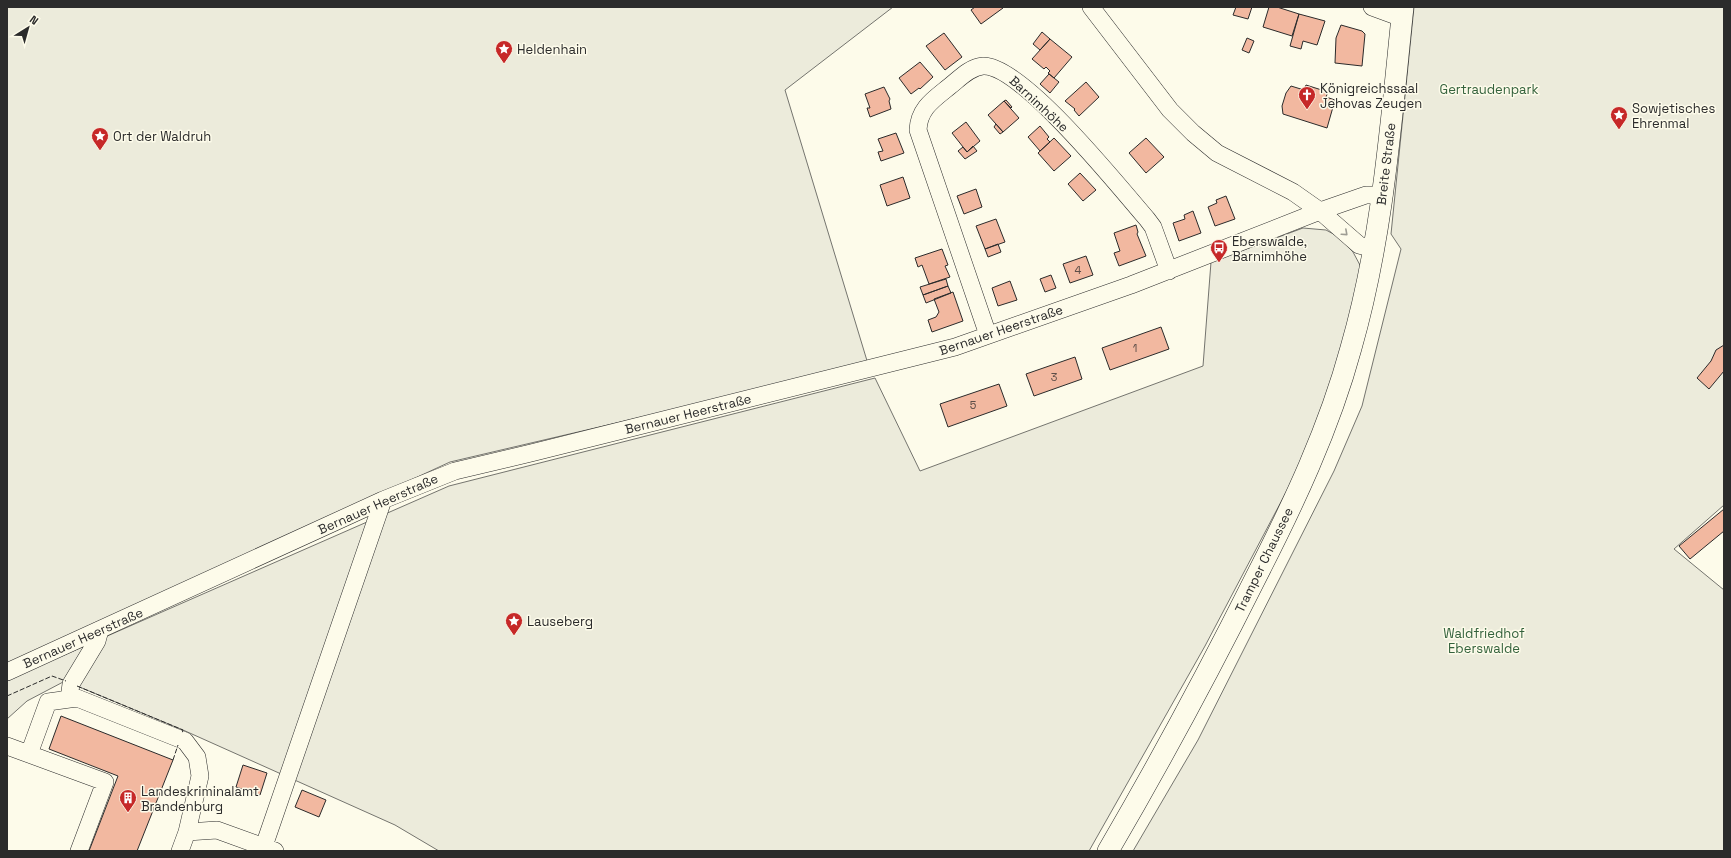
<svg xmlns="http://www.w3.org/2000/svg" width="1731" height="858" font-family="'Space Grotesk',sans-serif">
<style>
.green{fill:#ecebdb;stroke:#74746e}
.building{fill:#f2b8a0;stroke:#2b2b2b}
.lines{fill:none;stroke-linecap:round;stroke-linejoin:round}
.minor-casing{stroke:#2b2b2b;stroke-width:18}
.major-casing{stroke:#2b2b2b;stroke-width:22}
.minor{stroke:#fdfbea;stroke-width:17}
.major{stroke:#fdfbea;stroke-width:21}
.fence{stroke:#2b2b2b;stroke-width:1;stroke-dasharray:5 2;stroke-linecap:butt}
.oneway{stroke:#9e9d94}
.labels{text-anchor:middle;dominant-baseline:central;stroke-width:3;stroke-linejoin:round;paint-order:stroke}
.number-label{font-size:11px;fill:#5d4e48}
.poi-label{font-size:13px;fill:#2b2b2b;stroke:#fdfbea;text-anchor:start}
.park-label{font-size:13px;fill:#34623c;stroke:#fdfbea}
.street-label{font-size:13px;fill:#2b2b2b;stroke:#fdfbea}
</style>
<rect width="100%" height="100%" fill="#fdfbea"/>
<path class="green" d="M7 7H893L785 90 868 364 450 462 7 666Z
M1414 7H1724V505L1674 549 1724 590V851H1133L1198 740 1334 471 1362 406 1401 249 1391 234Z
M1303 228 1326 230 1339 237 1353 252 1361 267 1355 315 1302 462 1205 646 1089 851H439L395 825 183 730 65 681 27 701 7 719V680L449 486 875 378 920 471 1203 366 1211 262Z"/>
<path class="building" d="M975 7H1002L1003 8 981 24 971 10Z
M1236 7H1252L1248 19 1233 15Z
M1269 7H1277L1299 14 1292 36 1263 27Z
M1299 14 1325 21 1317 45 1303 41 1301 49 1290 46Z
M1341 25 1362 31 1365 34 1362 66 1335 63 1336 38Z
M1042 32 1050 39 1040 50 1033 44Z
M944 33 962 57 945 70 926 46Z
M1247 38 1254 41 1249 53 1242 50Z
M1050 39 1072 57 1054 78 1048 73 1050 71 1046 67 1044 69 1032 59Z
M920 62 933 77 920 89 919 88 911 94 899 78Z
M1049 74 1059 82 1050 93 1040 84Z
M1086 82 1099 97 1079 116 1074 110 1075 109 1065 101Z
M1306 85 1328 92 1326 97 1335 100 1327 128 1283 114 1282 106 1286 93 1291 86 1304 90Z
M884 87 890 99 889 101 891 109 870 117 867 108H870L865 94Z
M1006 100 1012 107 1011 108 1004 101Z
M1004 101 1019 118 1003 132 988 115Z
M966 122 980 141 967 152 952 133Z
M996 124 1003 132 1000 134 994 127Z
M1040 126 1049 137 1047 139 1050 142 1040 151 1028 137Z
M896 133 904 153 881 161 878 152 883 151 878 139Z
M1054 138 1071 156 1054 171 1038 153Z
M1146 138 1164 157 1146 173 1129 153Z
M973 146 977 151 965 159 958 151 963 147 967 152Z
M1080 173 1096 190 1083 201 1068 184Z
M903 177 910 198 887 206 880 185Z
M976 189 982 207 964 214 957 196Z
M1226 196 1235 219 1215 226 1208 207 1217 203 1216 200Z
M1193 211 1201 233 1179 241 1173 223 1185 219 1184 215Z
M996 219 1005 242 985 249 976 226Z
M1136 225 1138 232 1137 234 1146 256 1119 266 1114 253 1120 251 1114 233Z
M998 244 1001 252 988 257 985 249Z
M942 249 948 265 945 266 950 277 929 284 922 265 918 267 915 258Z
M1086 256 1093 275 1070 283 1063 264Z
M1051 275 1056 288 1045 292 1040 279Z
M946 279 948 286 923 295 920 287Z
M1010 281 1017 300 998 306 992 288Z
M948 286 951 293 926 303 923 295Z
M953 292 963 321 932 332 928 320 936 317 939 312 934 299Z
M1161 327 1169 349 1110 370 1102 348Z
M1724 345V371L1709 389 1697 378 1711 361 1716 350Z
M1075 357 1082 379 1034 396 1026 374Z
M999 384 1007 406 948 427 940 404Z
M1724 509V531L1690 559 1679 546Z
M61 716 173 760 137 851H89L118 776 49 749Z
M243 765 267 773 260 795 236 787Z
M302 790 326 800 319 817 295 807Z"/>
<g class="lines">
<defs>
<path id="minor" d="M1091 7 1170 110 1193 133 1217 153 1293 192 1320 211 1359 245 1374 249
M1372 7 1402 18
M988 335 918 130C919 108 934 99 950 86 959 79 970 67 983 66 1021 64 1120 188 1147 219L1153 227 1169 271
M7 672 383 500 455 471 531 453 955 347 1131 285 1320 211 1366 195H1384
M69 699 71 684 97 641 100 630
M7 746 105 782 79 851
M29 754 48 702 77 698 185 741 197 757 200 776 187 832
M264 846 383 500
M180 851 187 832 217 830 275 851"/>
<path id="major" d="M1108 851C1160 762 1209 671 1255 579 1293 505 1329 429 1351 348 1383 237 1391 122 1403 7"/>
</defs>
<use href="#minor" class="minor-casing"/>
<use href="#major" class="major-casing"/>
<use href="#minor" class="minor"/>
<use href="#major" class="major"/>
<path class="fence" d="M77 686 183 730 182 734
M7 696 52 676 66 681
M173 760 178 745"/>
</g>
<defs><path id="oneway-chevron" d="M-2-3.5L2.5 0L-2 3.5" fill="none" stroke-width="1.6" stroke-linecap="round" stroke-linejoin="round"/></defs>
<use class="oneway" href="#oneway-chevron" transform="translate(1345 233) rotate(42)"/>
<defs>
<symbol id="sight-pin" viewBox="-11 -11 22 30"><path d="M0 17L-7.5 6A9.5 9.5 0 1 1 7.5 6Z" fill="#c62828" stroke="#fdfbea"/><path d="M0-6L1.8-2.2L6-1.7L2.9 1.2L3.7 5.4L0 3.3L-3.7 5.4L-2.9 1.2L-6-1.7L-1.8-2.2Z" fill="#fff"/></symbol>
<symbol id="church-pin" viewBox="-11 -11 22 30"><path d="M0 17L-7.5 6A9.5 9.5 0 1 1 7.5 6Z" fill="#c62828" stroke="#fdfbea"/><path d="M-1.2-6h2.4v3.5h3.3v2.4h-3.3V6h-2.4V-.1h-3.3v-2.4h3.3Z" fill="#fff"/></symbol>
<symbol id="bus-pin" viewBox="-11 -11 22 30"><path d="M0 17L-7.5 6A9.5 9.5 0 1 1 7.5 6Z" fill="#c62828" stroke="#fdfbea"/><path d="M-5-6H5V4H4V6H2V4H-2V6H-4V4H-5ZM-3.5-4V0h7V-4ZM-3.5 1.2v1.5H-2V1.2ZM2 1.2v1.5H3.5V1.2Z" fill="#fff"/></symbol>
<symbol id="building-pin" viewBox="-11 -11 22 30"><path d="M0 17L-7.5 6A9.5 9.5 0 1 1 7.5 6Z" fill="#c62828" stroke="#fdfbea"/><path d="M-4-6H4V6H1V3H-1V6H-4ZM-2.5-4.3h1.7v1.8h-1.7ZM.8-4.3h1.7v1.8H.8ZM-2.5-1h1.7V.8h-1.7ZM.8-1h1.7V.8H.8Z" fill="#fff"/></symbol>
</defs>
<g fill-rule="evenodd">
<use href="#sight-pin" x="494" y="39" width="20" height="27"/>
<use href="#church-pin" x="1297" y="85" width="20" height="27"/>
<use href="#sight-pin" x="1609" y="105" width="20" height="27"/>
<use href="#sight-pin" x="90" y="126" width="20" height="27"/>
<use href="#bus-pin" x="1209" y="238" width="20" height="27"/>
<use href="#sight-pin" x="504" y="611" width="20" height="27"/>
<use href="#building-pin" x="118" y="788" width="20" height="27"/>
</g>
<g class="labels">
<g class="number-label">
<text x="1078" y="270">4</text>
<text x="1135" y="348">1</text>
<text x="1054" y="377">3</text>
<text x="973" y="405">5</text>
</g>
<g class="poi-label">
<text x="517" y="49">Heldenhain</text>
<text x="1320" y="88">Königreichssaal<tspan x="1320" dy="15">Jehovas Zeugen</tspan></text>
<text x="1632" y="108">Sowjetisches<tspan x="1632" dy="15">Ehrenmal</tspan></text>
<text x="113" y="136">Ort der Waldruh</text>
<text x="1232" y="241">Eberswalde,<tspan x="1232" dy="15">Barnimhöhe</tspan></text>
<text x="527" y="621">Lauseberg</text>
<text x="141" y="791">Landeskriminalamt<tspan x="141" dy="15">Brandenburg</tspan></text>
</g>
<g class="park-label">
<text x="1489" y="89">Gertraudenpark</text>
<text x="1484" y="633">Waldfriedhof<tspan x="1484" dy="15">Eberswalde</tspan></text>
</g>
<g class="street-label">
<text transform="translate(1039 104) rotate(43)">Barnimhöhe</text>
<text transform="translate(1386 164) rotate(-83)">Breite Straße</text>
<text transform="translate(1001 330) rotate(-19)">Bernauer Heerstraße</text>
<text transform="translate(688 414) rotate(-14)">Bernauer Heerstraße</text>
<text transform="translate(378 504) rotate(-24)">Bernauer Heerstraße</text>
<text transform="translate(1264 560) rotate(-64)">Tramper Chaussee</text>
<text transform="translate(83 638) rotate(-24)">Bernauer Heerstraße</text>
</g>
</g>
<rect width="1731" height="858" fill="none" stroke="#2b2b2b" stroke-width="16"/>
<g transform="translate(28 28) rotate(37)" stroke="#fdfbea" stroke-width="3" paint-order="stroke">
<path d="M0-3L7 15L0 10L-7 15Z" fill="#2b2b2b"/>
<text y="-6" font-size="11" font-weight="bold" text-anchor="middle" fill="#2b2b2b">N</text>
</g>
</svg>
